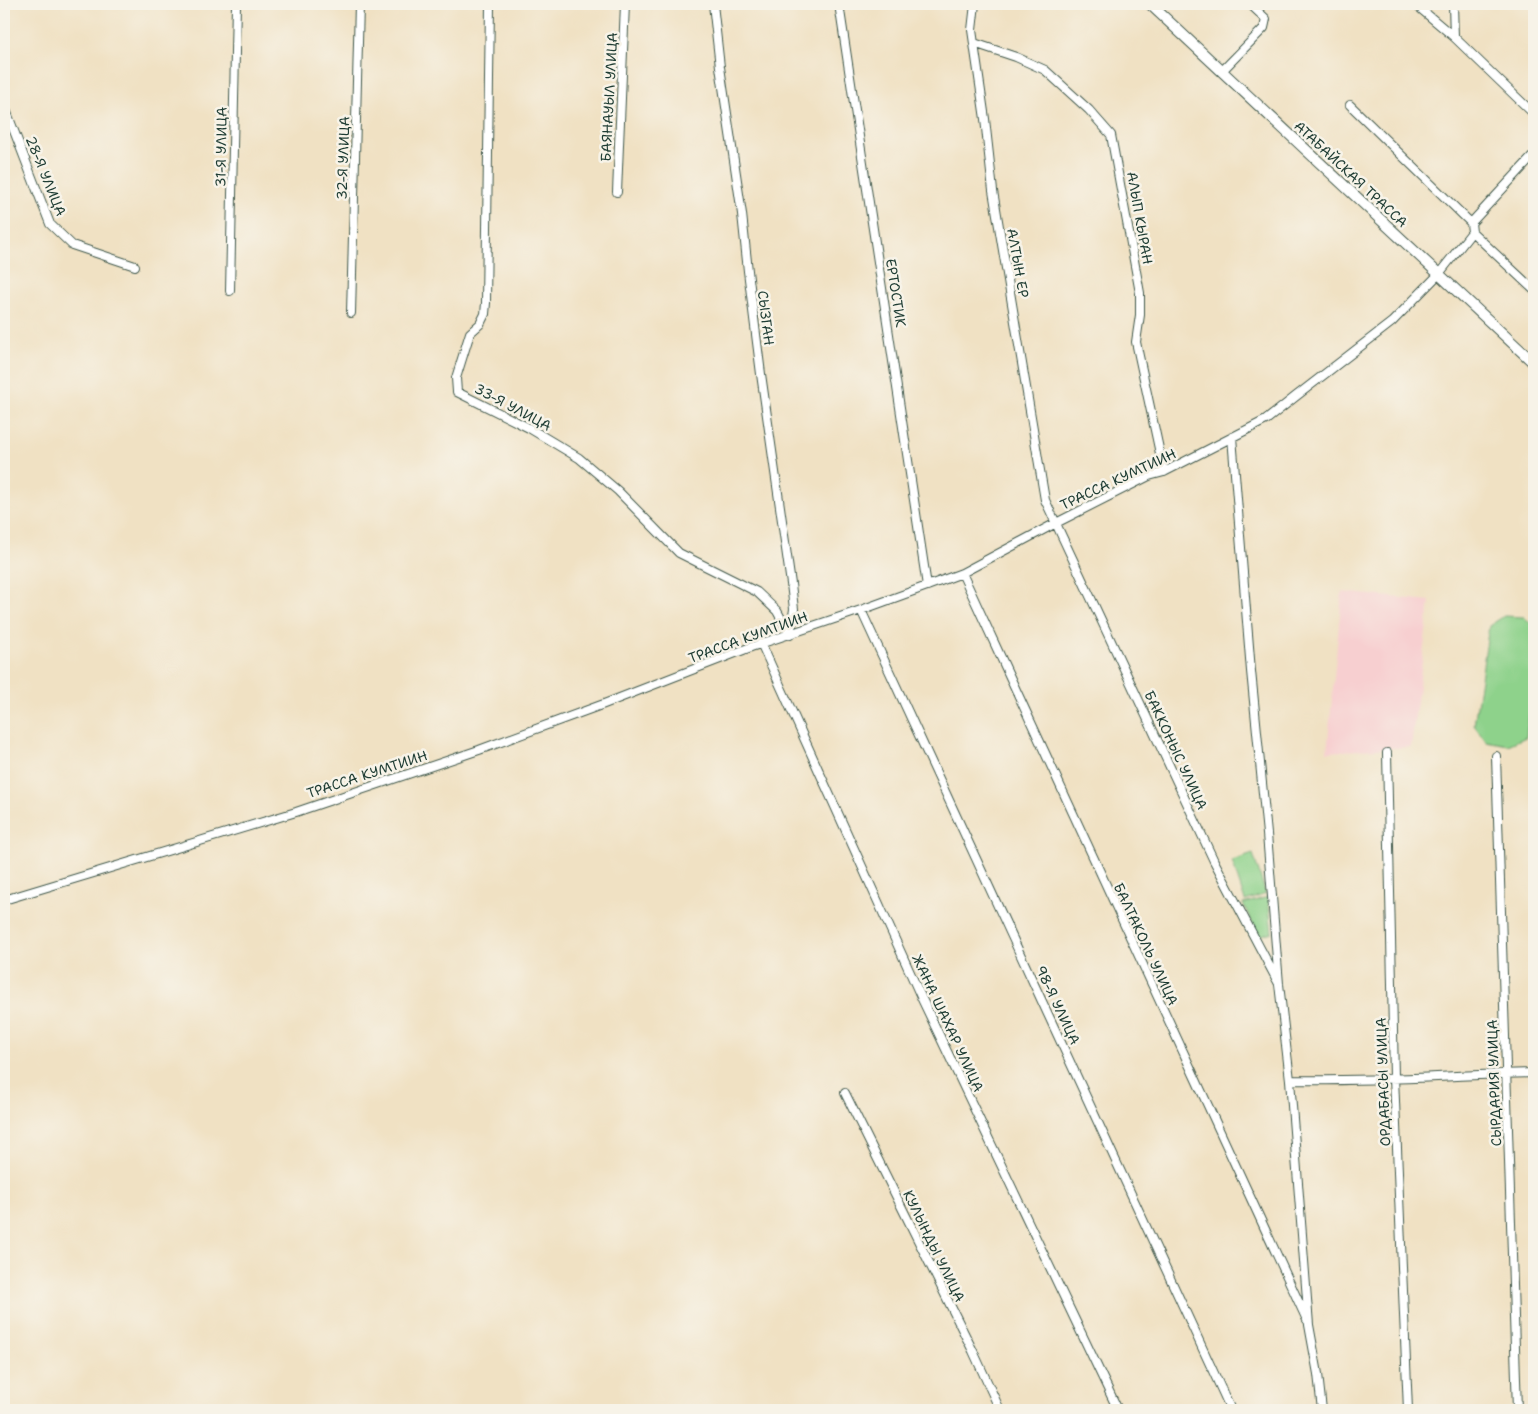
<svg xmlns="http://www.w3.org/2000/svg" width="1538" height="1414" font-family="'Shantell Sans',sans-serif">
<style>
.built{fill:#f7cfd0}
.green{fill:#8ed28b;stroke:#568860}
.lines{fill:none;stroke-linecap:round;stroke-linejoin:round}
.minor-casing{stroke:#3e5649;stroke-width:10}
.major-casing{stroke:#3e5649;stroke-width:12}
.minor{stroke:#fff;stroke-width:8}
.major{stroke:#fff;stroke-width:10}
.labels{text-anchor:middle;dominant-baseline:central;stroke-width:5;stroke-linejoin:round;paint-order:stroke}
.street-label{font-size:14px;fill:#1f3d34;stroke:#f7f3e8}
</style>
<rect width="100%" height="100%" fill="#f7f3e8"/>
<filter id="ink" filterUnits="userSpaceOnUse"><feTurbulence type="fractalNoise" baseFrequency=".02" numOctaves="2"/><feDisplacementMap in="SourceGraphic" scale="10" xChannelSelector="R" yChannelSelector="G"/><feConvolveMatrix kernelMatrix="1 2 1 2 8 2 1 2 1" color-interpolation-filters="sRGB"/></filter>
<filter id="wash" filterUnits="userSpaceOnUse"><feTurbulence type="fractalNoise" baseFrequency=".0096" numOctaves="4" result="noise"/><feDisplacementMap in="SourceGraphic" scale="20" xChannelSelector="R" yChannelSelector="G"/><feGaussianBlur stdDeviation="1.12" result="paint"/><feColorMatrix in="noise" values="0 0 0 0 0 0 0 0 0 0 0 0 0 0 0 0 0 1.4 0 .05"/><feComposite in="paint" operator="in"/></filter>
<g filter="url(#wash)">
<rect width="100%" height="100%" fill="#f0e1c3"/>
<path class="built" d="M1342 592 1430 601 1411 747 1327 752Z"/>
<path class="green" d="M1504 616 1524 617 1534 626V679L1526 737 1508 745 1486 741 1474 725 1489 626Z
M1253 854 1266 894 1245 901 1232 861Z
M1268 897 1272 932 1259 936 1243 904Z"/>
</g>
<g filter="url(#ink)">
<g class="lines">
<defs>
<path id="minor" d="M490 4 486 303 485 314 480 324 470 333 456 378 457 392 529 428 579 458 618 491 679 553 757 592 777 611 790 635
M713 4 720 67 742 214 748 271 761 374 791 584 794 609 790 635
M839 4 927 586
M975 4 972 30 985 119 993 191 1045 500 1214 861 1279 984
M1415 4 1454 37 1534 114
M1453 4 1454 37
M974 43 1016 57 1045 70 1089 110 1111 135 1140 293V315L1136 342 1164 472
M1222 71 1264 28 1266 19 1250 4
M4 105 50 224 72 245 135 266
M1350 105 1471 223
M617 192 625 4
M1472 232 1534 290
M230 291 236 4
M351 313 359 4
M1232 437 1251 671 1267 834 1279 984 1290 1080 1309 1325 1318 1374 1322 1410
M962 573 1307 1320
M861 610 1231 1410
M761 643 922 999 1118 1410
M1387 753 1394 1077 1408 1410
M1496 756 1517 1410
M4 900 296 812 479 750 604 704 751 647 861 610 927 586 962 573 1056 523 1149 476 1164 472 1266 420 1295 397 1392 322 1438 275 1472 232 1471 223 1534 155
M1290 1080C1371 1082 1453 1075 1534 1073
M845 1093 973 1351 1000 1410"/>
<path id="major" d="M1150 4 1534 363"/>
</defs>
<use href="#minor" class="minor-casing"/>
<use href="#major" class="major-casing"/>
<use href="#minor" class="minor"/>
<use href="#major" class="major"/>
</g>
</g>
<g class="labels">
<g class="street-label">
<text transform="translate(609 97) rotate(-87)">БАЯНАУЫЛ УЛИЦА</text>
<text transform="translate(221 147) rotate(-89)">31-Я УЛИЦА</text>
<text transform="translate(343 158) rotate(-88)">32-Я УЛИЦА</text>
<text transform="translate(1351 174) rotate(43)">АТАБАЙСКАЯ ТРАССА</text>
<text transform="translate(46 176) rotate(68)">28-Я УЛИЦА</text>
<text transform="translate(1140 218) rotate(80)">АЛЫП КЫРАН</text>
<text transform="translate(1018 263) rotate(80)">АЛТЫН ЕР</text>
<text transform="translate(896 293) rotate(81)">ЕРТОСТИК</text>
<text transform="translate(766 318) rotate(83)">СЫЗГАН</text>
<text transform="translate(513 407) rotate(28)">33-Я УЛИЦА</text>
<text transform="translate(1118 479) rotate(-25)">ТРАССА КУМТИИН</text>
<text transform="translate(748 637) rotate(-20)">ТРАССА КУМТИИН</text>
<text transform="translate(1176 750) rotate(65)">БАККОНЫС УЛИЦА</text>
<text transform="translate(367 774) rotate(-18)">ТРАССА КУМТИИН</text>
<text transform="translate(1146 944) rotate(65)">БАЛТАКОЛЬ УЛИЦА</text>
<text transform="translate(1058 1005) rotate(65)">98-Я УЛИЦА</text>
<text transform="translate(948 1023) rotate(65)">ЖАНА ШАХАР УЛИЦА</text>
<text transform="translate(1383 1082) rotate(-92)">ОРДАБАСЫ УЛИЦА</text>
<text transform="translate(1494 1083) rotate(-92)">СЫРДАРИЯ УЛИЦА</text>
<text transform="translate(934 1246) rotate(64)">КУЛЫНДЫ УЛИЦА</text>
</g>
</g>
<rect width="1538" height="1414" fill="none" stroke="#f7f3e8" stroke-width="20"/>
</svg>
